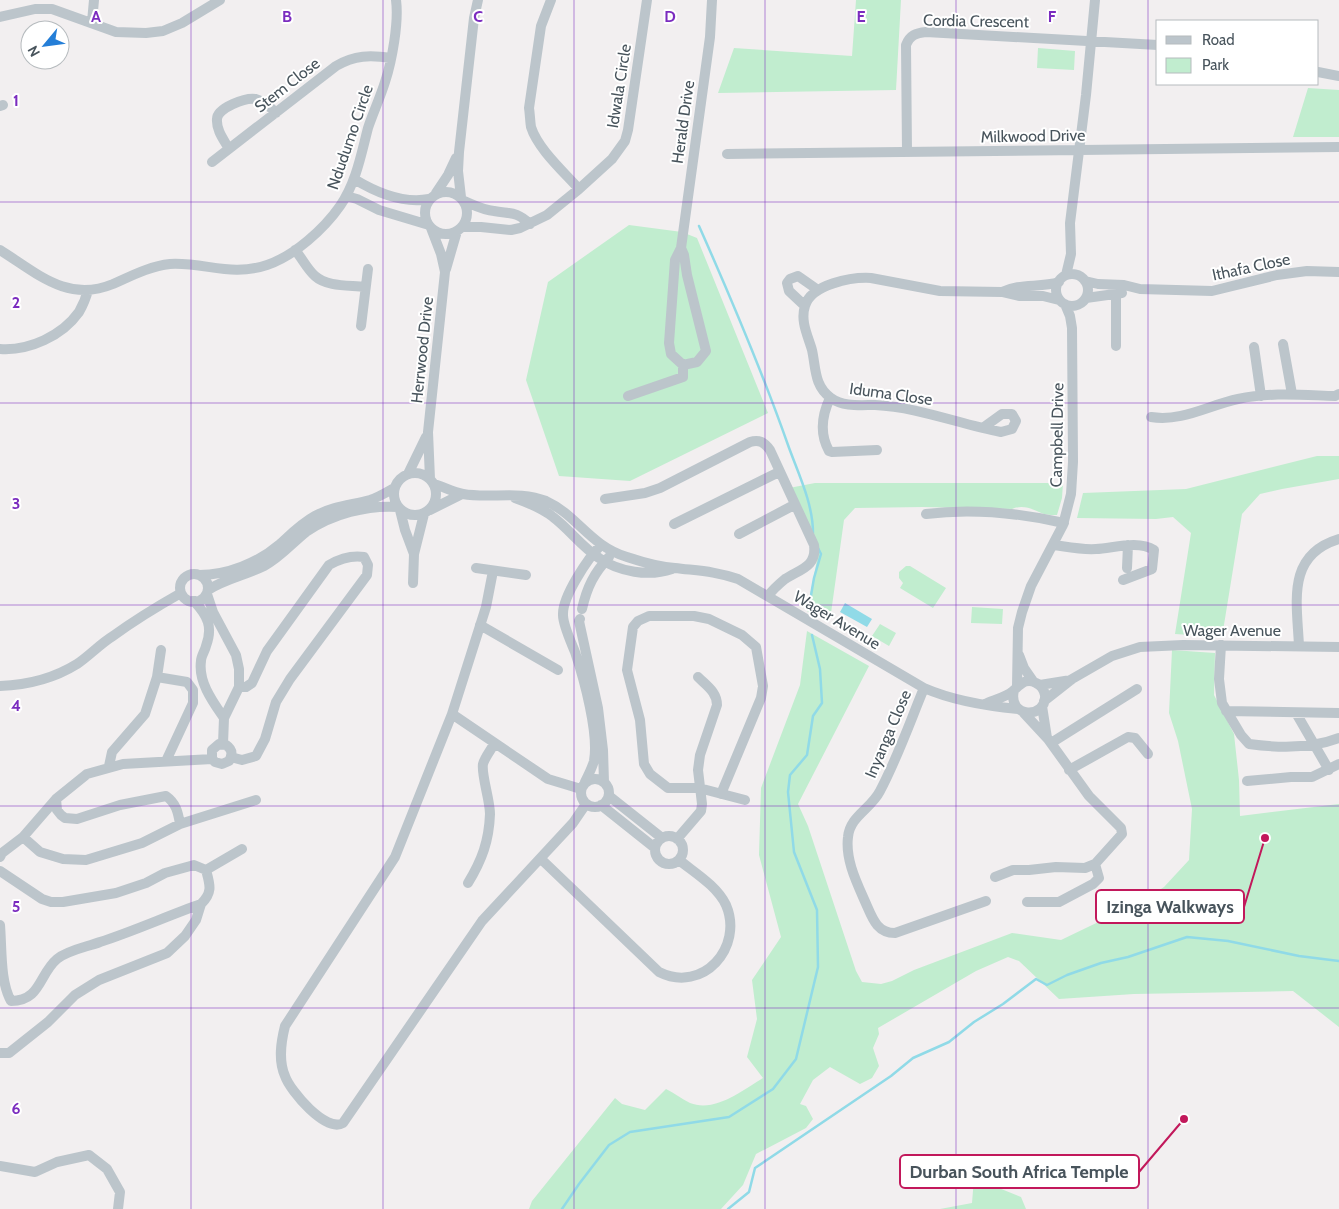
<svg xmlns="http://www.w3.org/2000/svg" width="1339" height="1209" font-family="Cabin,sans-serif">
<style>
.green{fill:#c1edcf}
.water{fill:#90dae7}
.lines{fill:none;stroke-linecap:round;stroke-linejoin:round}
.stream{stroke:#90dae7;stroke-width:2.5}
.minor{stroke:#bcc5cb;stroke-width:10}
.grid{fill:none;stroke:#7b2cbf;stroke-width:1;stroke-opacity:0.55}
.labels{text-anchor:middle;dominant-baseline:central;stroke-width:4;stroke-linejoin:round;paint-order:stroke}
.street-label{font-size:16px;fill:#48545c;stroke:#fff}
.grid-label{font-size:16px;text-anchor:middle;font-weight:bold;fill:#7b2cbf;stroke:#fff;stroke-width:4;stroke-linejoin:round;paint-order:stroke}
.leader{fill:none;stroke:#c2185b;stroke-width:2}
.callout-dot{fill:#c2185b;stroke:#fff;stroke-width:2}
.callout{fill:#fff;stroke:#c2185b;stroke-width:2}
.callout-label{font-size:18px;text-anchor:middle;font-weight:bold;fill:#48545c}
</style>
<rect width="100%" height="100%" fill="#f2eff0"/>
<path class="green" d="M856 0H901L896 90 718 93 734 48 852 56Z
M1038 48 1075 51 1074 70 1037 68Z
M1308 88 1339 90V137H1293Z
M629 225 682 232 697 238 768 413 630 481 559 476 526 380 548 282Z
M1317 456H1339V479L1282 489 1260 494 1242 514 1222 637 1175 634 1191 533 1173 517 1156 519 1077 518 1083 493 1186 489Z
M815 483H1063L1062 498 1057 515C1054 515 1048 515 1044 514 1034 510 1024 504 1012 509L923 507 855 508 844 520 831 613 822 608 817 617 807 611 817 560 789 488Z
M906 566H910L946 588 933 608 900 588 903 583 899 578V572Z
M972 607 1003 609 1002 624 971 623Z
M880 624 896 633 889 646 872 636Z
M807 631 869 666 798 804 808 826 856 971 862 982 881 984 892 981 914 970 1012 933 1061 940 1144 900 1164 887 1189 860 1192 809 1178 741 1169 713 1172 650 1215 653 1214 695 1234 734 1239 780 1240 816 1339 804V1027L1293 991 1134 994 1059 999 1019 961 1008 957 976 971 878 1028 879 1034 873 1048 879 1066 872 1078 860 1084 830 1067 813 1080 800 1104 806 1106 813 1119 806 1128 756 1154 743 1185 721 1209H529L532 1201 615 1098 622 1104 645 1110 666 1089C674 1093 682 1099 690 1103 715 1113 743 1090 763 1078L747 1057 757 1019 752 980 781 937 759 855 761 788 800 685Z
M974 1178 1021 1197 1026 1209H940L972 1203Z"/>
<path class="water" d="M845 603 872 619 867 627 840 612Z"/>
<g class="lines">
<path class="stream" d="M699 226C731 298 762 371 788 445 798 473 813 503 813 533
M809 607 814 578 821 554 818 548
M562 1209 579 1184 609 1145 630 1132 729 1117 773 1089 796 1059 818 967 817 910 794 852 788 792 790 775 807 755 813 716 822 703 820 669 812 635
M728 1209 749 1192 755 1168 891 1076 913 1058 949 1042 974 1022 1003 1004 1036 979 1047 985 1067 975 1101 963 1128 957 1187 937 1228 941 1299 956 1339 961"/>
<path class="minor" d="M551 0 541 26 529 108C530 114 530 121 531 127 538 149 564 172 579 189
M0 17 35 9H52L116 32 146 33 163 31 182 23 220 0
M92 22 94 0
M1318 72 1339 76
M0 106 3 105
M229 149C224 140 216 130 217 119 217 108 246 97 256 99 264 101 270 107 276 113
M907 152 906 45C910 35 916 33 926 32L1158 45
M727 154 1339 147
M212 162 336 66C355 55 370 55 391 58
M354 179C377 193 403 204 429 199
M425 213a21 21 0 1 1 42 0a21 21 0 1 1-42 0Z
M436 193 448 175 456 158
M346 196 357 199 379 210 429 225
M461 197 458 171 459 152 474 18 478 0
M464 201C474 205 483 210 494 211 511 214 516 211 530 224
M462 227H481L511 230 520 228 547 215 579 189 612 159 625 141 628 130 647 0
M681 248 684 255 687 275 706 351 697 362 683 365 671 354 669 343 675 260 681 248 710 37 712 0
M0 250C37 273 67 303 113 284 131 276 150 266 170 264 205 262 231 277 267 265 294 256 324 229 340 206 356 183 361 155 368 128 373 113 380 98 385 82 392 61 399 22 396 0
M295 250C302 258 307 269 315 276 327 287 350 285 365 287
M446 269 457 231
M1056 290a16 16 0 1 1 32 0a16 16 0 1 1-32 0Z
M1066 275 1071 254 1070 223 1086 95 1095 0
M1085 281 1098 284 1124 285 1140 289 1212 291 1277 275 1307 271 1339 272
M1002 292C1020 283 1040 288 1059 282
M1086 298 1122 293
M805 306 789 291 787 283 790 279 798 276 818 290
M361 326 368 269
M1283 344 1292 394
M1116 346V285
M1254 347 1261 396
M0 349C29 351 62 336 79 312 83 305 86 298 88 290
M628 396 683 377V365
M830 398C822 415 819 433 829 451L832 452 877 450
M1151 417C1182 422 1209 405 1238 399 1270 392 1302 395 1335 396L1339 394
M984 427 1002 414H1012L1016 421 1012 429 1001 432C959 424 918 407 875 405 860 405 843 407 831 398 814 386 816 368 812 350 808 336 800 321 805 306 811 284 852 277 871 278L940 291 1002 292 1019 296H1043L1059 300
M394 494a21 21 0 1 1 42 0a21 21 0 1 1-42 0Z
M408 474 426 437
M430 479 428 432 445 272 441 254 431 228
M434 484C444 487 453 492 463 494 490 499 519 490 546 501 577 515 590 546 627 557 642 562 659 567 675 568 700 571 714 571 738 579L924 688C954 701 985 706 1018 709
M515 498C529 503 542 508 553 517 569 529 582 547 599 558 619 572 649 577 672 569
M605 499 645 493 660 488 750 442C759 439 764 442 770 450L814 545C817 567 800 569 785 579 779 584 773 589 768 596
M400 510 405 530 414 554
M430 510 462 494
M926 514C971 508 1019 513 1064 523
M674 524 779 472
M739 534 794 505
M1054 545C1068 547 1082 550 1096 549 1114 548 1138 540 1154 550L1152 569 1123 580
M476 568 526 575
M1127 568 1128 545
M493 571 486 607 452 714 395 857 285 1026C281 1042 278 1060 285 1076 290 1091 326 1133 343 1123L482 921 573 823 586 804
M180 588a14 14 0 1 1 28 0a14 14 0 1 1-28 0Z
M199 575C227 575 258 563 280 544 291 534 302 523 315 516 333 506 352 505 370 500 379 497 387 492 394 488
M413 583 414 554 424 514
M208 590C225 579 246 575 264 566 281 557 292 543 306 532 332 514 367 505 398 507
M207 594 213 612 236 655 239 669V687L224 718 223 744
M194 601C208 616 213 627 206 646 205 651 201 656 201 661 198 682 213 702 224 718
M582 609C587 587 594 573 609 557
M580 619 579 621 598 708 603 750 604 782
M480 625 558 670
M1221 645 1219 679 1222 703 1241 735 1249 744C1278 748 1311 749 1339 738
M1299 646C1297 602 1286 555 1339 539
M1019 655 1024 668 1033 681
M157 677 161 650
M1040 685 1071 680
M0 686C27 685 53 679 77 664 89 656 100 644 113 636 135 620 158 606 181 593
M1017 686 1018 628 1022 612 1031 586 1063 525 1071 494 1073 462 1072 328 1070 316 1065 304
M924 688C910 722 897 759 880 791 871 809 850 816 848 837 845 861 858 885 867 906 873 920 878 933 895 933L986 901
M1044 701 1072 679 1112 656 1140 647 1183 645 1339 647
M985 704C994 700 1006 697 1013 691 1020 685 1026 677 1036 683 1041 685 1044 690 1045 695 1047 719 1007 719 1014 690
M1042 706 1047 738
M1226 711 1339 713
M1296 713 1329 770
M452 714 548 779 581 789
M1051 743 1137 689
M231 757 242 760 256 756 265 739 276 702 290 679 367 575 368 565 364 557C351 555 341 558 329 565L267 651 252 683 246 687H239
M109 766 112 752 145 714 157 677 187 682 193 690V703L166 761
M1069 770 1128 737 1135 738 1148 754
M581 793a14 14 0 1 1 28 0a14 14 0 1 1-28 0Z
M1247 781 1291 777H1312L1339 764
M585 782C588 776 592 768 594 761 599 733 584 679 575 652 571 642 563 625 563 615 562 597 588 558 601 545
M721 794 761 698 763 686 756 647 742 635 709 619 694 616H649L638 621 633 627 627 670 640 720 644 764 650 774 668 788H699L745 800
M609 796 662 838
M56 799 57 810 61 815 65 818 77 819 120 805 166 796C176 803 178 812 180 824
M601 805 655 848
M655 850a14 14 0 1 1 28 0a14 14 0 1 1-28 0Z
M23 837 40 852 63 859 86 860 142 843 180 824 256 800
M677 839 701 811 702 804 698 770 700 755 717 705C717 692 707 686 698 677
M0 857 2 853 23 837 56 799 87 774 123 764 212 759 215 762 222 764 229 761C233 754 232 749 226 745L219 744 212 750V759
M541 859 659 972C703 994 744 947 726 905 717 886 695 873 679 860
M206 870 242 849
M0 871 42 899 51 902H63L116 893 146 883 165 873 194 865 206 870C210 885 213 892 201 904 167 916 134 931 100 942 87 947 68 950 57 959 39 974 41 1001 11 1001 0 982 2 949 0 925
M995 877 1013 870H1029L1056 867 1085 868 1095 864 1122 834 1121 828 1089 796 1048 739 1023 712
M468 883C482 860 489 841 490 814 490 800 481 774 483 764 485 757 491 750 494 744
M1027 902H1059L1093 884 1099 878 1095 864
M0 1053H9L48 1022 75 995 99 980 167 953 185 936 196 920 201 904
M0 1166 35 1172 57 1162 89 1155 107 1169 120 1192 118 1209"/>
</g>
<path class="grid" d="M191 0V1209M383 0V1209M574 0V1209M765 0V1209M956 0V1209M1148 0V1209M0 202H1339M0 403H1339M0 605H1339M0 806H1339M0 1008H1339"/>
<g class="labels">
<g class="street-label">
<text transform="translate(976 21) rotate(1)">Cordia Crescent</text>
<text transform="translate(287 85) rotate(-38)">Stem Close</text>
<text transform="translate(619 86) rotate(-81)">Idwala Circle</text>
<text transform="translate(683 122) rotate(-82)">Herald Drive</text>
<text transform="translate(1033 136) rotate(-1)">Milkwood Drive</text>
<text transform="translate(350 137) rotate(-71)">Ndudumo Circle</text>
<text transform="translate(1251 267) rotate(-12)">Ithafa Close</text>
<text transform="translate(422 350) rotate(-84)">Herrwood Drive</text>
<text transform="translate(891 394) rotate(8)">Iduma Close</text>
<text transform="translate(1057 435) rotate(-89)">Campbell Drive</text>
<text transform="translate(837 620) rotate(31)">Wager Avenue</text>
<text x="1232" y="630">Wager Avenue</text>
<text transform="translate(888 734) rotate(-67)">Inyanga Close</text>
</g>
</g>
<g class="grid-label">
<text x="96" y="22">A</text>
<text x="287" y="22">B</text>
<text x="478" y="22">C</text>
<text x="670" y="22">D</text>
<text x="861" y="22">E</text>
<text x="1052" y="22">F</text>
<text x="16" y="106">1</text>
<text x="16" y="308">2</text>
<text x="16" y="509">3</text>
<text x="16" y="711">4</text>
<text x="16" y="912">5</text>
<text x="16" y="1114">6</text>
</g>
<path class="leader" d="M1265 838L1244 907M1184 1119L1139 1172"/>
<g class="callout-dot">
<circle cx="1265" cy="838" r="5"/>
<circle cx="1184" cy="1119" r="5"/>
</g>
<g class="callout">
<rect x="1096" y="890" width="148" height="33" rx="5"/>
<rect x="900" y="1155" width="239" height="33" rx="5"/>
</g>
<g class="callout-label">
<text x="1170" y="913">Izinga Walkways</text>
<text x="1019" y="1178">Durban South Africa Temple</text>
</g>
<rect x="1156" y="20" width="162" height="65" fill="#ffffff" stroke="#b6bbbe"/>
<rect x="1166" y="36" width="25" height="8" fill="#bcc5cb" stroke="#b6bbbe"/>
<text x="1202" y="45" font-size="15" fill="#48545c">Road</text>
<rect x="1166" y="58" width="25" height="15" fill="#c1edcf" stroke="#b6bbbe"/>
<text x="1202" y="70" font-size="15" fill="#48545c">Park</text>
<g transform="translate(45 45) rotate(241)"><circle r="24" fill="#ffffff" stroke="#b6bbbe"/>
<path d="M0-4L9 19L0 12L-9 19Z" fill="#247ed7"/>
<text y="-8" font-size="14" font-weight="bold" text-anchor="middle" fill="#48545c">N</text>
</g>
</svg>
